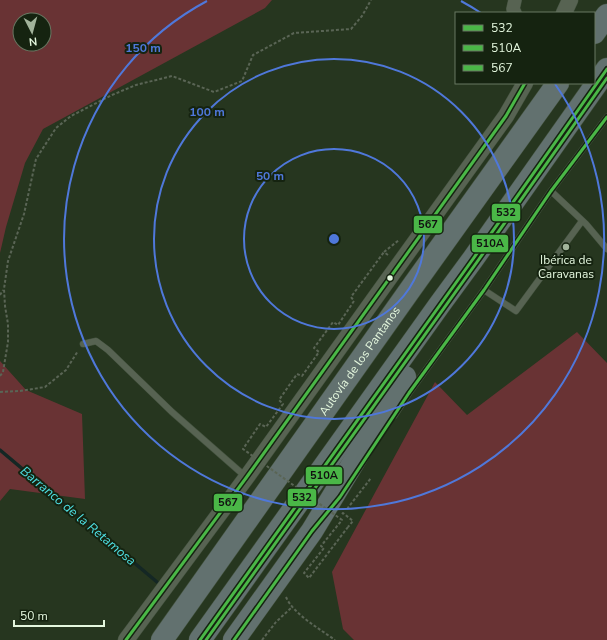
<svg xmlns="http://www.w3.org/2000/svg" width="607" height="640" font-family="'Nunito Sans',sans-serif">
<style>
.green{fill:#693334;fill-rule:evenodd}
.lines{fill:none;stroke-linecap:round;stroke-linejoin:round}
.stream{stroke:#142724;stroke-width:3.5}
.service-casing{stroke:#42513d;stroke-width:7}
.minor-casing{stroke:#42513d;stroke-width:14}
.tertiary-casing{stroke:#42513d;stroke-width:17}
.motorway-casing{stroke:#42513d;stroke-width:23}
.path{stroke:#5a6555;stroke-width:2;stroke-dasharray:3 2;stroke-linecap:butt}
.service{stroke:#576352;stroke-width:6}
.minor{stroke:#576352;stroke-width:13}
.tertiary{stroke:#576352;stroke-width:16}
.motorway{stroke:#62716f;stroke-width:22}
.path-bridge{stroke:#5a6555;stroke-width:2;stroke-dasharray:3 2;stroke-linecap:butt}
.bus-1-casing{stroke:#152310;stroke-width:6}
.bus-2-casing{stroke:#152310;stroke-width:6}
.bus-3-casing{stroke:#152310;stroke-width:6}
.bus-1{stroke:#4ab747;stroke-width:3}
.bus-2{stroke:#4ab747;stroke-width:3}
.bus-3{stroke:#4ab747;stroke-width:3}
.ring{fill:none;stroke:#4f78da;stroke-width:2}
.poi-dot{fill:#a2b39b;stroke:#152310;stroke-width:1.5}
.bus-dot{fill:#e4f7de;stroke:#152310;stroke-width:1.5}
.labels{text-anchor:middle;dominant-baseline:central;stroke-width:4;stroke-linejoin:round;paint-order:stroke}
.poi-label{font-size:12px;fill:#e4f7de;stroke:#152310}
.street-label{font-size:12px;fill:#e4f7de;stroke:#152310}
.water-label{font-size:13px;font-style:italic;fill:#4ee0e4;stroke:#152310}
.centre{fill:#4f78da;stroke:#152310;stroke-width:2}
.ring-label{font-size:12px;text-anchor:middle;font-weight:bold;fill:#4f78da;stroke:#152310;stroke-width:4;stroke-linejoin:round;paint-order:stroke}
.line-badge{stroke:#152310;stroke-width:1.5}
.pale-badge-label{font-size:11px;text-anchor:middle;font-weight:bold;fill:#111}
</style>
<rect width="100%" height="100%" fill="#26361f"/>
<path class="green" d="M0 0H272L265 8 43 129 25 163 6 227 0 253ZM20 20H44V44H20Z
M577 332 607 363V640H354L343 629 332 572 435 382 467 415Z
M0 361 26 390 82 414 85 499 10 489 0 501Z"/>
<g class="lines">
<path class="stream" d="M0 450 157 582"/>
<defs>
<path id="service" d="M551 191 586 224 607 249
M484 290 516 311 582 221
M83 344 96 341 108 350 172 412 246 477
M394 416 409 393 484 290 551 191 607 117"/>
<path id="minor" d="M515 13 513 9 515 0"/>
<path id="tertiary" d="M564 13 570 0
M126 640 246 478 390 277 506 116 525 83"/>
<g id="motorway">
<path d="M594 33 607 15"/>
<path id="s1" d="M162 640 412 287 558 83"/>
<path d="M200 640 440 304 473 259 607 69"/>
<path d="M234 640 312 531 405 377"/>
</g>
</defs>
<use href="#service" class="service-casing"/>
<use href="#minor" class="minor-casing"/>
<use href="#tertiary" class="tertiary-casing"/>
<use href="#motorway" class="motorway-casing"/>
<path class="path" d="M388 255 384 252 399 240
M0 295 3 290
M0 376 3 372 8 342V324L5 306 4 289 8 261 24 214 36 159 56 128 71 116 112 95 136 85 172 76 214 92 242 81 253 55 294 33 351 29 362 16 371 0
M0 392 20 391 45 387 66 370 78 351
M347 509 371 478
M342 514 343 513 353 521 348 527
M286 597C293 614 320 629 335 640
M262 640 276 622 292 607"/>
<use href="#service" class="service"/>
<use href="#minor" class="minor"/>
<use href="#tertiary" class="tertiary"/>
<use href="#motorway" class="motorway"/>
<path class="path-bridge" d="M348 527 309 578 304 573 324 548 321 546 342 520 243 449 260 424 266 427 283 404 279 400 297 374 302 376 319 352 314 348 333 322 338 325 354 301 351 297 384 252"/>
<defs>
<path id="bus-1" d="M200 640 473 259 607 69"/>
<path id="bus-2" d="M206 640 477 262 607 78"/>
<path id="bus-3" d="M126 640 246 478 506 116 525 83
M234 640 312 531 340 497 409 393 484 290 551 191 607 117"/>
</defs>
<use href="#bus-1" class="bus-1-casing"/>
<use href="#bus-2" class="bus-2-casing"/>
<use href="#bus-3" class="bus-3-casing"/>
<use href="#bus-1" class="bus-1"/>
<use href="#bus-2" class="bus-2"/>
<use href="#bus-3" class="bus-3"/>
</g>
<g class="ring">
<circle cx="334" cy="239" r="90"/>
<circle cx="334" cy="239" r="180"/>
<path d="M461 1A270 270 0 0 1 481 13M555 84A270 270 0 1 1 207 1"/>
</g>
<circle class="poi-dot" cx="566" cy="247" r="4"/>
<circle class="bus-dot" cx="390" cy="278" r="3.5"/>
<g class="labels">
<g class="poi-label">
<text x="566" y="260">Ibérica de<tspan x="566" dy="14">Caravanas</tspan></text>
</g>
<g class="street-label">
<text stroke="none"><textPath href="#s1" startOffset="342">Autovía de los Pantanos</textPath></text>
</g>
<g class="water-label">
<text transform="translate(78 516) rotate(40)">Barranco de la Retamosa</text>
</g>
</g>
<circle cx="334" cy="239" r="6" class="centre"/>
<g class="ring-label">
<text x="143" y="52">150 m</text>
<text x="207" y="116">100 m</text>
<text x="270" y="180">50 m</text>
</g>
<g class="line-badge">
<rect x="491" y="203" width="30" height="19" rx="4" fill="#4ab747"/>
<rect x="413" y="215" width="30" height="19" rx="4" fill="#4ab747"/>
<rect x="471" y="234" width="38" height="19" rx="4" fill="#4ab747"/>
<rect x="305" y="466" width="38" height="19" rx="4" fill="#4ab747"/>
<rect x="287" y="488" width="30" height="19" rx="4" fill="#4ab747"/>
<rect x="213" y="493" width="30" height="19" rx="4" fill="#4ab747"/>
</g>
<g class="pale-badge-label">
<text x="506" y="216">532</text>
<text x="428" y="228">567</text>
<text x="490" y="247">510A</text>
<text x="324" y="479">510A</text>
<text x="302" y="501">532</text>
<text x="228" y="506">567</text>
</g>
<rect x="455" y="12" width="140" height="72" fill="#152310" stroke="#687862"/>
<rect x="463" y="25" width="20" height="6" fill="#4ab747" stroke="#687862"/>
<text x="491" y="32" font-size="12" fill="#e4f7de">532</text>
<rect x="463" y="45" width="20" height="6" fill="#4ab747" stroke="#687862"/>
<text x="491" y="52" font-size="12" fill="#e4f7de">510A</text>
<rect x="463" y="65" width="20" height="6" fill="#4ab747" stroke="#687862"/>
<text x="491" y="72" font-size="12" fill="#e4f7de">567</text>
<g transform="translate(32 32) rotate(174)"><circle r="19" fill="#152310" stroke="#687862"/>
<path d="M0-3L7 15L0 10L-7 15Z" fill="#a2b39b"/>
<text y="-6" font-size="11" font-weight="bold" text-anchor="middle" fill="#e4f7de">N</text>
</g>
<path d="M14 620v6h90v-6" fill="none" stroke="#e4f7de" stroke-width="2"/>
<text x="20" y="620" font-size="12" fill="#e4f7de" stroke="#152310" stroke-width="3" paint-order="stroke">50 m</text>
</svg>
